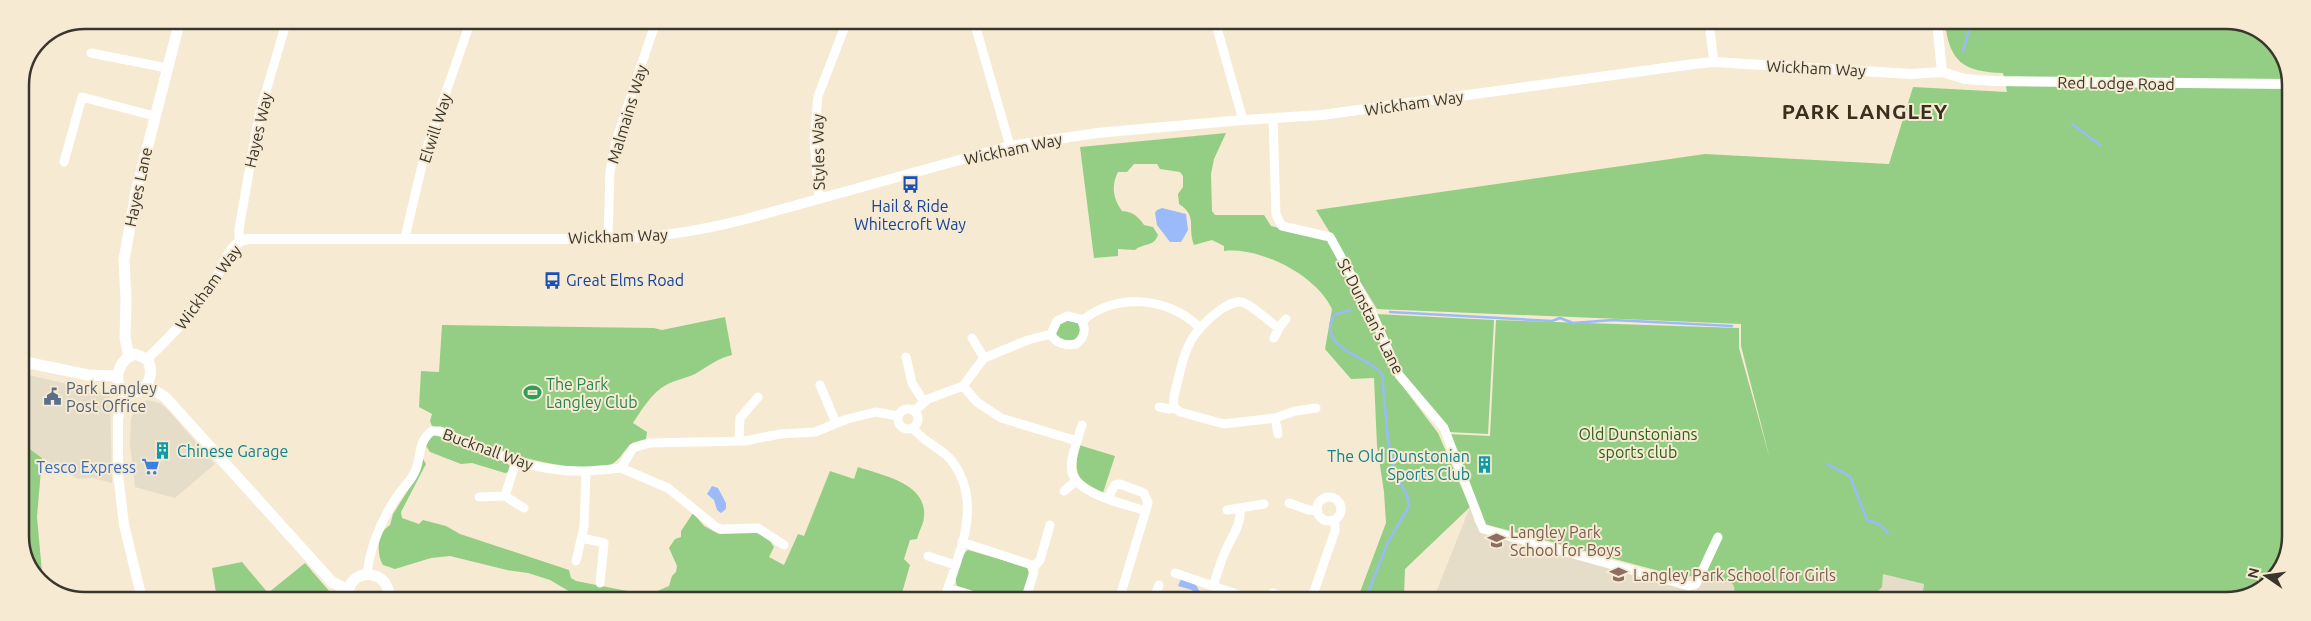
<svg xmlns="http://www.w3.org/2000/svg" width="2311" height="621" font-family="Ubuntu,sans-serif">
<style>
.commercial{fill:#e6ddc8}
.green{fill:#94ce85}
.water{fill:#9bbaf9}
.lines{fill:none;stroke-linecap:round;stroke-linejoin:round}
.stream{stroke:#9bbaf9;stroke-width:2.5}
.minor{stroke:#fff;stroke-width:9}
.tertiary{stroke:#fff;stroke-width:10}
.secondary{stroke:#fff;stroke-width:11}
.labels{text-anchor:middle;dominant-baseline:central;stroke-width:4;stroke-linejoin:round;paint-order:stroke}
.street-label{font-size:16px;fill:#3b362d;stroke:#f6ead2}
.transit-label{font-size:16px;fill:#164399;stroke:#f6ead2}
.leisure-label{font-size:16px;fill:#27864d;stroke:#f6ead2;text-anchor:start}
.service-label{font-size:16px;fill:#4e5e75;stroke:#f6ead2;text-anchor:start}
.park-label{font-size:16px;fill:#2a6218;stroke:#f6ead2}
.culture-label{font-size:16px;fill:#0d838f;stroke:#f6ead2;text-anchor:start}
.shop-label{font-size:16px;fill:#366cbe;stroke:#f6ead2;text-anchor:end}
.education-label{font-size:16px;fill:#785e54;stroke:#f6ead2;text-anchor:start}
.district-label{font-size:21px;font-weight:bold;letter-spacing:1px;fill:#39301d;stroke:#f6ead2}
.rim{fill:none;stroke:#3b362d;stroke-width:2.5}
</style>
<rect width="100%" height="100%" fill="#f6ead2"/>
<path class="commercial" d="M20 373 110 394 112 483 93 478 78 479 26 448 20 442Z
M147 400 160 403 168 410 215 464 175 498 135 487 130 444 131 419 136 406Z
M1470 507 1475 523 1696 591 1716 549 1760 601 1433 600Z
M1880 569 2074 591 2073 601H1869Z"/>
<path class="green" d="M1945 22H2242L2275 42 2291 81 2289 552 2266 587 2226 601H2048L2041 594 1945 595 1923 592 1924 584 1883 574 1882 587 1873 596 1872 601H1736L1739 597 1735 595 1734 586 1730 580C1717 583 1709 581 1700 571L1694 576 1681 577 1481 523 1448 434 1490 436 1496 320 1739 328V348L1770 459 1741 346V324L1377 309 1316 210 1705 154 1889 164 1913 87 2007 92 2003 73C1964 72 1949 62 1945 22Z
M1226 133 1214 159 1211 174 1212 211 1215 215H1264L1271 226 1329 240 1370 317 1395 376 1438 433 1470 507 1405 569 1404 596 1406 600H1357L1386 523 1384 492 1377 446 1374 378 1351 379 1325 349 1332 309C1316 275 1261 247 1224 251V246L1212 240 1194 245C1187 227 1198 216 1179 204L1178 194 1183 187V176L1180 172 1160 169 1157 164H1134L1127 172H1118C1111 186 1113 199 1122 211 1133 212 1138 216 1144 225L1153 227 1158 235C1154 247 1143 243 1135 250L1118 249V256L1094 258 1080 147Z
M1376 314 1494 320 1488 434 1448 432 1401 373Z
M725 317 732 355C718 358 707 367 695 374 686 378 675 380 666 385 652 393 642 409 633 423L647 432 646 439C641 441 633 441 629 446 623 452 618 462 610 465 603 468 591 468 583 467 527 465 484 442 432 426L430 421 432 414 419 407 421 371 439 372 442 325 654 328 662 330Z
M1066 319 1076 320 1082 327 1079 338 1069 342 1056 337 1055 329Z
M435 435 507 463 511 467 509 472 505 473 472 463 461 464 430 452 426 446 431 437Z
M20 442 42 458 37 517 43 583 36 579 20 540Z
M1079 445 1115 456 1103 493C1075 483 1074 472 1079 445Z
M423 459 426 464 401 512 402 518 419 524 423 520 446 526 460 534 569 570 571 578 576 581 648 595 669 586 672 576 676 572 677 566 669 548 675 539 681 537V531L693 513 704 526 719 534 757 533 768 538 774 547 769 557 784 565 798 534 804 536 830 471 854 479 858 467C881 475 927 483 924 516 924 523 919 531 917 539L910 540 904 559 910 565 900 600 600 599 572 593 550 580 528 573 507 570 450 556 431 558 395 569 383 565C376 553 377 533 390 525L393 514 412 484Z
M968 550 1027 567 1029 574 1021 600H1002L957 586C953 578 961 554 968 550Z
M242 562 268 593 305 563 336 599H217L212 568Z"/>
<path class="water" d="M1162 208 1186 214 1188 230 1181 242H1170L1157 225 1155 213 1157 210Z
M712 486 718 488 726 503V509L721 513 717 510 714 500 707 494Z
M1181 579 1196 585 1201 594 1199 600H1193L1195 595 1192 590 1178 586Z"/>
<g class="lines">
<path class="stream" d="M1963 51 1971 22
M2072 124 2100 145
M1350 310 1334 315C1316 349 1367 355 1382 374L1388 440 1395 474 1407 495 1409 506 1388 542 1365 600
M1390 312 1552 321 1560 318 1573 323 1613 320 1732 326
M1827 464 1850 476 1867 520 1881 525 1888 533"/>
<path class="minor" d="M974 21 1010 146
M1215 21 1243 120
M1709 22 1714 62
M91 53 167 68
M1273 118 1276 215 1282 226 1330 237 1373 315 1399 375 1444 428 1483 529 1689 586 1696 584 1718 537
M64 162 82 97 154 116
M819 199 814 140 818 96 847 21
M405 237 425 153 471 20
M608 239 610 171 616 141 656 21
M239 242V229L259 115 287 20
M1067 316 1080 319C1087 327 1085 338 1076 344 1066 346 1056 344 1051 334L1057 321Z
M1286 319 1279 328C1269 322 1250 303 1241 302 1233 301 1227 306 1220 310 1192 331 1185 347 1178 380 1176 389 1172 398 1174 407L1180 412 1224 424 1275 418 1295 411 1316 408
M1082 321C1115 292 1169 297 1199 327
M972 338 984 358
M1274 338 1279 328
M906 357 912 383 924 402
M820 385 836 423
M963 386 977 402 1001 418 1077 441C1074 451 1070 461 1072 472 1078 495 1126 504 1146 511
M1159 407 1169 409 1174 407
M898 419a10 10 0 1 1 20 0a10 10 0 1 1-20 0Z
M914 411 928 399 963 386 984 358 1028 340 1051 334
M1275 418 1278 434
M913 428C923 442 940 447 951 460 985 503 958 555 944 600
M739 441 740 418 758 397
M1077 441 1082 425
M621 468 633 448 649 443 745 441 780 434 815 432 847 419 876 412 898 416
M621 468 668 488 716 527 721 529 758 528 784 545
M1064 491 1076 481
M505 496 524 508
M479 497 505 496 516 461
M1317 509a12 12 0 1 1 24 0a12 12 0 1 1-24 0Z
M1108 498 1115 485 1120 484 1144 493 1148 503 1119 600
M1289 503 1309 510 1318 511
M1227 510 1264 504
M582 538 604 543 600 583
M962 542 1032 565 1034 572 1025 600
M928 556 955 565
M576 561 584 527 586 472
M1034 567 1040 560 1050 525
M1175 573 1254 600
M367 574C370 547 381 521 396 498 402 488 412 481 416 469 421 456 418 441 432 431H440C474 445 509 462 545 468 571 473 595 471 621 468
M1213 586C1217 575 1220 563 1225 552 1231 537 1242 525 1240 508
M948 588 987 600
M1153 600 1159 585
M1265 600 1273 593 1295 600
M1311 600 1335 531V520"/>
<path class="tertiary" d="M1937 22 1942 72
M147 359C175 332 202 304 221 269 227 256 233 241 248 239H608C655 238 700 231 746 219L1010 146 1097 133 1243 120 1322 115 1694 64 1714 62 1911 74 1942 72 1965 79 1993 81 2291 84
M126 391 118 418V474L124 525 142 599"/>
<path class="secondary" d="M135 354 147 359C159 379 138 404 119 386 115 372 121 359 135 354Z
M129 356 125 338 126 300 124 260 136 192 180 20
M20 361 88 375 117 376
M147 385 166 398 332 582 348 590
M348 599C345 565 393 568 388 599"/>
</g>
<defs>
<symbol id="bus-bare" viewBox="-9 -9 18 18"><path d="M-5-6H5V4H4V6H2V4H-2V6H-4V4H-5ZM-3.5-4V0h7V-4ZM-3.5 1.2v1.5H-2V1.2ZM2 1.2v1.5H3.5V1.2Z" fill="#1a4fb4" stroke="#f6ead2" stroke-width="2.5" paint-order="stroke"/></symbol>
<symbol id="stadium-bare" viewBox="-9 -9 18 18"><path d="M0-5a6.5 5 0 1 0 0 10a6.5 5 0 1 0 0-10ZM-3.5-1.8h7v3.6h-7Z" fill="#2e9e5b" stroke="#f6ead2" stroke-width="2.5" paint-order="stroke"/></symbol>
<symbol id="civic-bare" viewBox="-9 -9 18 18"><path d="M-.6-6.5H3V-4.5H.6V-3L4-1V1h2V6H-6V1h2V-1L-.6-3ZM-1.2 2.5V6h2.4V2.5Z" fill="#5c6f8a" stroke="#f6ead2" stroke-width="2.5" paint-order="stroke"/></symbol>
<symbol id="building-bare" viewBox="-9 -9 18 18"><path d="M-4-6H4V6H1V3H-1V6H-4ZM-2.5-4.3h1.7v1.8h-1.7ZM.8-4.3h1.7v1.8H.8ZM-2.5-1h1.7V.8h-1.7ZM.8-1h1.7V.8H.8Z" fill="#0f9aa8" stroke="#f6ead2" stroke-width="2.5" paint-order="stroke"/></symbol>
<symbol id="supermarket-bare" viewBox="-9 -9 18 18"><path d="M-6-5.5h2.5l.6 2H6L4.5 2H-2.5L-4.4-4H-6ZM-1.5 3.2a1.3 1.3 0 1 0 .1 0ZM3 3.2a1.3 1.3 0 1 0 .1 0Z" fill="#3f7fe0" stroke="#f6ead2" stroke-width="2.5" paint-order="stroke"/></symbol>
<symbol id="school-bare" viewBox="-9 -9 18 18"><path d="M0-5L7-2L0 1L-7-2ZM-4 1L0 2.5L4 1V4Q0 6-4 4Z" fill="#8d6e63" stroke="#f6ead2" stroke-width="2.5" paint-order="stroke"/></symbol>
</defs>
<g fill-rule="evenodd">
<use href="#bus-bare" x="898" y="172" width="25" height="25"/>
<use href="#bus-bare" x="540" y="268" width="25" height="25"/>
<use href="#stadium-bare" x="520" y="380" width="25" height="25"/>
<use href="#civic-bare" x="40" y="384" width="25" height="25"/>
<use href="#building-bare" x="150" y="438" width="25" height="25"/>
<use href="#building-bare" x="1472" y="452" width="25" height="25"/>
<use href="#supermarket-bare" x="138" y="454" width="25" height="25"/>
<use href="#school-bare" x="1484" y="528" width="25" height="25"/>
<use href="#school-bare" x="1606" y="562" width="25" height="25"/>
</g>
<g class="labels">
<g class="street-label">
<text transform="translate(1816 68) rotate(3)">Wickham Way</text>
<text transform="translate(2116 83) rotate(1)">Red Lodge Road</text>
<text transform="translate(1414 103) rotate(-8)">Wickham Way</text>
<text transform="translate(627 114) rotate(-73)">Malmains Way</text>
<text transform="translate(435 128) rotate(-72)">Elwill Way</text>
<text transform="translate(258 130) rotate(-77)">Hayes Way</text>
<text transform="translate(1013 149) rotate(-12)">Wickham Way</text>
<text transform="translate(818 152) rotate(-91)">Styles Way</text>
<text transform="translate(138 187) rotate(-78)">Hayes Lane</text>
<text transform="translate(618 236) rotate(-2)">Wickham Way</text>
<text transform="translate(208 287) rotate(-54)">Wickham Way</text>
<text transform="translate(1371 316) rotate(63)">St Dunstan's Lane</text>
<text transform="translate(488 449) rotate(20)">Bucknall Way</text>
</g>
<g class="transit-label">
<text x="910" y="206">Hail &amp; Ride<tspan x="910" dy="18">Whitecroft Way</tspan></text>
<text x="566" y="280" text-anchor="start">Great Elms Road</text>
</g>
<g class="leisure-label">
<text x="546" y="384">The Park<tspan x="546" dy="18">Langley Club</tspan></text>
</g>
<g class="service-label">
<text x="66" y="388">Park Langley<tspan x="66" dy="18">Post Office</tspan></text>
</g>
<g class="park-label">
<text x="1638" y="434">Old Dunstonians<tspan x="1638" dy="18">sports club</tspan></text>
</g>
<g class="culture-label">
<text x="177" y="451">Chinese Garage</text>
<text x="1470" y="456" text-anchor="end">The Old Dunstonian<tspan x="1470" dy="18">Sports Club</tspan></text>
</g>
<g class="shop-label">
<text x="136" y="467">Tesco Express</text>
</g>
<g class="education-label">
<text x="1510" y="532">Langley Park<tspan x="1510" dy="18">School for Boys</tspan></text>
<text x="1633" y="575">Langley Park School for Girls</text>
</g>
<g class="district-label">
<text x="1865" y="111">PARK LANGLEY</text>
</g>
</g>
<path d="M0 0H2311V621H0ZM85 29H2226A56 56 0 0 1 2282 85V536A56 56 0 0 1 2226 592H85A56 56 0 0 1 29 536V85A56 56 0 0 1 85 29Z" fill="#f6ead2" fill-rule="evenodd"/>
<path class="rim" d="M85 29H2226A56 56 0 0 1 2282 85V536A56 56 0 0 1 2226 592H85A56 56 0 0 1 29 536V85A56 56 0 0 1 85 29Z"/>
<g transform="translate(2266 576) rotate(283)" stroke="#f6ead2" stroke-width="4" paint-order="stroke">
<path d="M0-4L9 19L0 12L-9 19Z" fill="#3b362d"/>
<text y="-8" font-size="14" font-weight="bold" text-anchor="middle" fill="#3b362d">N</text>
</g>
</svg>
